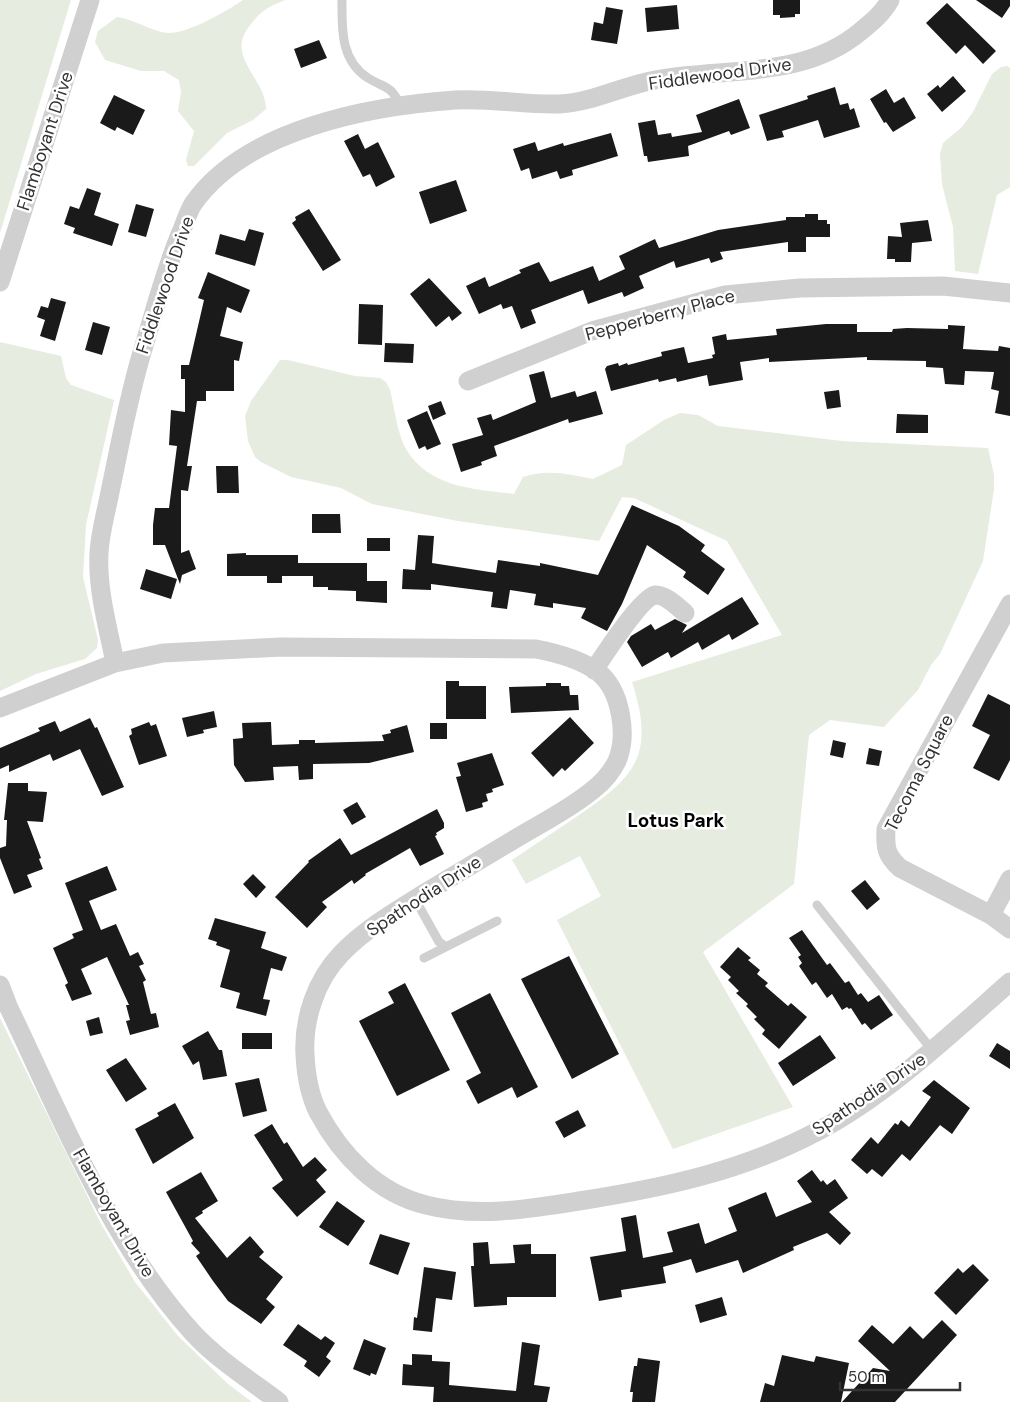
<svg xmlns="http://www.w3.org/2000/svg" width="1010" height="1402" font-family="'DM Sans',sans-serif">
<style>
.green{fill:#e6ecdf}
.building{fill:#1a1a1a}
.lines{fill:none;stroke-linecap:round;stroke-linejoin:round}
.service{stroke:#d0d0d0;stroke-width:9}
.minor{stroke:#d0d0d0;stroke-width:19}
.labels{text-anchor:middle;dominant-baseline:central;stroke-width:5;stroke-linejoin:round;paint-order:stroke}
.street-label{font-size:18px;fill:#333;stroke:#fff}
.neighbourhood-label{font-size:19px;font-weight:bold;fill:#000;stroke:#fff}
</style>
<rect width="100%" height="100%" fill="#fff"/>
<path class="green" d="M0 0H71L0 233Z
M243 0H285C268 7 262 10 251 24 223 57 266 77 266 109L253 120 227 133 194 166H188L186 160 194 131 178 111 181 92 179 80 164 71H141L105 60 95 42 98 31 117 17C133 19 156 33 169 33 189 33 227 11 243 0Z
M1007 66 1010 68V187L997 195 978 274 955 271 953 227 942 184 940 154 943 143 962 127 973 112 992 74 1001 67Z
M0 342 61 356 66 378 71 385 114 400 86 525 83 577 98 640 97 648 85 659 36 674 0 691Z
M280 360H288L355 376 380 378 386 382 390 390C394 407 398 435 406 449 429 488 475 489 514 494L523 477C548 469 568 474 593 479L622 465 626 445 664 420 680 413 698 415 718 426 842 441 988 448 994 475V489L983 561 940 654 931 665 918 690 884 727 830 720 809 735 794 884 703 952 793 1107 673 1149 557 920 601 896 580 856 526 884 512 860C534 845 557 830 579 815 637 776 655 753 632 682L782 635 727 541 634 498 622 497 599 541 458 521 372 504 341 488 291 477 261 462 255 457 248 441 245 416 251 401Z
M0 1018 100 1222 135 1282 178 1336 228 1384 252 1402H0Z"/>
<path class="building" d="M773 0H800V14H795V17L780 18V15H773Z
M976 0H1010V6L1002 18Z
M947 3 996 51 983 64 965 45 956 54 926 23Z
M677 5 679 29 647 32 645 8Z
M606 7 623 10 617 44 591 40 594 22 603 24Z
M319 40 327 58 301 68 294 49Z
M953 76 966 91 942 112 927 94 938 85 940 88Z
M835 87 840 105 848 103 850 110 854 108 860 127 824 138 818 120 782 131 784 137 767 141 759 115 808 99 807 96Z
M886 89 894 103 904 97 916 118 893 132 886 122 884 123 870 99Z
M114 95 145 110 133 135 117 127 115 131 100 123Z
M739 99 750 128 731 135 729 131 688 146 689 156 648 162 647 156H644L638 123 655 120 658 135 671 133 672 137 702 132 696 115Z
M611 133 618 156 572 170 573 175 560 179 557 171 532 179 529 168 521 171 513 149 535 142 538 151 563 143 564 146Z
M358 134 365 149 378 142 395 177 376 187 370 174 363 177 344 141Z
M456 180 467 211 430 224 419 192Z
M87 188 101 193 94 215 119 224 112 246 73 233 75 228 64 224 70 206 79 209Z
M136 204 154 209 146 237 128 232Z
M309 209 341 260 323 271 292 223 296 220 295 217Z
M805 214H818V220H827V224H830V237H806V252H788V242L720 252 723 259 711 263 709 258 676 268 674 261 639 276 644 288 624 297 622 292 588 304 583 290 531 310 536 323 521 329 512 306 503 309 501 304 479 314 466 286 485 277 489 287 521 273 519 270 539 262 550 282 593 266 599 281 625 269 619 256 655 239 659 248 718 230 786 220V217H805Z
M928 220 932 241 912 243 911 262H895V259H887L888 236 902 237 900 223Z
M249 229 264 233 255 266 215 254 220 234 245 241Z
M208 272 250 290 241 313 227 307 220 336 243 342 239 361 234 360V391H206V401H197L187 466H192L188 491 181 490V553L189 550 196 569 182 575 180 584 165 545H153V525L155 508H169L177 446 169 445 171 410 185 412V379H181V365H189L204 300 198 298Z
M429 278 462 313 452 321 449 316 436 327 410 294Z
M51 298 66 302 55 341 40 336 45 320 37 317 41 306 48 308Z
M359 304 383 305 382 345 358 344Z
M93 322 110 327 102 355 85 350Z
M826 324H857V332H892L893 329 907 328 948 329V325L965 326 963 349 998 351 999 346 1010 348V416L995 413 999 391 991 389 994 372 965 371 964 385 945 384 943 368 926 367V361L867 360V357L769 362V358L740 362 743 380 709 386 707 375 677 382 676 378 659 382 658 379 611 391 605 369 607 366 618 363 619 366 627 363 628 365 662 356 661 352 684 347 688 363 713 358 712 355 715 354 712 337 726 334 727 340 777 335 776 329Z
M385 343 414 344 413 363 384 362Z
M544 371 551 398 575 391 577 397 596 391 603 414 569 423 568 419 494 446 497 456 481 462 482 465 461 472 452 444 483 435 477 418 491 414 493 420 536 402 529 375Z
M839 390 841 407 827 409 824 392Z
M441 401 446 414 433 420 428 406Z
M427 411 441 444 427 450 425 446 419 449 407 420Z
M897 414 928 415V433H896Z
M216 466H238L239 493H217Z
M632 505 679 526 705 545 701 551 725 569 708 595 683 577 686 572 647 545 622 604 607 631 581 618 586 608 553 603V608L534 605 536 594 510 590 507 609 491 607 493 592 431 584V590L402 589 403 569 415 570 418 535 434 536 432 563 496 573 498 560 540 566V563L598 575Z
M312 514H340L341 533H312Z
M367 538H390V551H367Z
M246 553V555H298V563H367V581H387V603L356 601V591L328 590V587H313V576H282V583H267V576H227V554Z
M146 569 177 579 171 599 140 589Z
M742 597 759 624 732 640 729 634 702 650 698 642 671 658 668 652 642 667 627 642 631 636 651 624 655 630 675 619 687 625 682 633Z
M446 681H459V686H486V719H446Z
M546 683H561V686H569L570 695H578L579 710 511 713 509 687 546 686Z
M988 694 1010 705V760L999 781 973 768 990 735 972 726Z
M214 711 217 727 203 730 204 733 187 737 182 718Z
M570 717 594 743 565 771 562 768 553 777 531 753Z
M90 718 95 728 97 727 124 787 102 796 80 749 53 761 50 754 9 772V765L0 769V748L40 731 38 728 55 721 60 732Z
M149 722 151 726 156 724 167 756 139 765 129 736 132 734 131 729Z
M271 722 272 745 299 744V740H315V743L384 741 382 735 391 733 390 730 407 725 414 752 369 763 313 764V779L299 780 298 766 273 767 274 780 245 782 234 765 233 739 243 738 242 723Z
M430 723H447V739H430Z
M833 740 846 743 843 758 830 755Z
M869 748 882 751 879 766 866 764Z
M492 753 504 785 492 789 493 792 486 794 488 801 482 803 483 807 466 812 456 777 461 776 457 763Z
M8 783H28V791L47 792 43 822 27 821 41 858 39 859 43 869 27 875 32 887 14 894 0 858V848L6 846 7 820H4Z
M357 802 366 817 352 825 343 810Z
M437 809 444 823V828L436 833 437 835 435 836 444 854 420 866 410 848 365 874 366 875 354 884 352 880 322 902 327 907 307 928 275 897 309 862 308 861 340 838 351 855Z
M107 866 117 890 89 901 101 930 116 924 130 956 138 952 144 964 139 966 146 980 143 982 151 1014 156 1013 159 1027 130 1035 126 1021 130 1020 126 1005H129L107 957 81 969 92 994 72 1001 65 985 68 983 53 948 74 938 72 934 83 930 65 883Z
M253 874 266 887 256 898 243 884Z
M865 880 880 899 867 910 851 891Z
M215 918 266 932 261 948 287 957 282 971 271 968 263 999 270 1000 266 1016 236 1008 240 993 220 987 230 950 216 945 217 942 208 939Z
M802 930 827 965 830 963 845 983 849 981 858 995 861 993 868 1002 879 995 893 1015 871 1030 865 1023 862 1025 851 1008 849 1009 847 1007 842 1010 832 994 827 998 816 982 812 985 799 966 802 963 798 957 801 955 789 938Z
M738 947 751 958 748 960 760 970 757 974 768 983 765 986 788 1006 791 1003 807 1017 779 1049 762 1034 765 1030 754 1019 757 1017 746 1006 748 1004 736 993 739 991 728 980 731 977 720 967Z
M569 956 619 1054 572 1079 521 979Z
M405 983 450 1070 397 1096 359 1021 394 1003 388 992Z
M490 993 538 1087 517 1098 512 1087 478 1104 466 1081 481 1073 451 1013Z
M99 1017 103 1033 90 1036 86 1021Z
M208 1031 219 1050H222L227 1076 203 1080 199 1061 193 1065 182 1046Z
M242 1033H272V1049H242Z
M820 1035 836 1058 793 1086 778 1063Z
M997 1043 1010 1051V1069L989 1056Z
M126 1058 147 1089 126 1102 106 1070Z
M259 1078 267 1111 243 1117 235 1083Z
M934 1080 970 1108 952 1134 940 1125 910 1161 902 1154 882 1177 872 1169 867 1174 851 1160 871 1137 878 1144 895 1123 898 1125 901 1120 909 1127 931 1097 922 1091Z
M175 1103 194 1138 153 1164 135 1129 159 1116 157 1113Z
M578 1110 586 1126 564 1138 555 1122Z
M272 1124 284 1144 287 1142 303 1167 315 1157 327 1170 316 1180 326 1192 297 1217 272 1188 283 1180 254 1135Z
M812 1170 821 1182 823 1180 827 1185 835 1179 848 1198 829 1212 851 1233 840 1245 827 1233 793 1247 794 1250 743 1273 738 1260 696 1273 691 1259 663 1267 666 1283 621 1290 622 1297 599 1301 590 1257 626 1251 621 1218 636 1215 643 1258 673 1252 667 1232 699 1223 705 1244 737 1231 728 1208 766 1192 776 1217 812 1202 797 1181Z
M201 1172 218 1201 202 1211 203 1213 195 1218 227 1258 250 1236 264 1252 259 1257 283 1277 266 1299 275 1307 261 1324 228 1301 213 1281 196 1256 200 1253 191 1243 193 1241 166 1192Z
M337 1201 365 1221 348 1246 319 1227Z
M380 1234 410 1243 398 1275 369 1264Z
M488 1242 490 1264 515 1263 513 1245 531 1244V1254H556V1297H507V1305L474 1307 471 1266H474L473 1243Z
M973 1264 989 1280 956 1315 934 1293 958 1268 963 1273Z
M424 1267 456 1272 452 1300 436 1298 432 1332 413 1330 414 1317 417 1318Z
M722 1297 727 1315 700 1323 695 1305Z
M942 1320 957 1335 895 1402H842L873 1368 890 1371 858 1341 872 1325 893 1344 910 1326 923 1339Z
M298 1324 321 1340 325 1336 335 1343 326 1357 331 1361 319 1377 304 1366 307 1361 283 1345Z
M364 1339 386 1348 376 1375 371 1373 370 1376 353 1369Z
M522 1342 540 1345 534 1385 550 1387 547 1402H433L434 1387 402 1385 403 1364 412 1365V1354L432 1355V1361L450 1362 449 1385 516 1391Z
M782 1355 814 1362 816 1356 849 1363 841 1402H760L765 1383 774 1386Z
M638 1358 660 1361 655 1402H632L633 1392H630L634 1366H637Z"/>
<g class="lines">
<path class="service" d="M342 0C342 28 340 60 368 78 388 90 390 84 401 107
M415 899 439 942 445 946
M817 905 932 1050
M424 958 497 921"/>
<path class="minor" d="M0 282 90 0
M468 381 592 331 725 295 800 288 943 286 1010 293
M1010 604 886 829C885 848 886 855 900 868L991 915 1010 929
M115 663C108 627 97 590 99 553 100 532 107 509 111 487 121 440 129 394 143 349 155 310 165 270 181 232 185 223 188 212 193 204 245 129 370 106 455 100 490 98 525 105 560 104 593 102 622 86 655 80 725 67 803 80 861 31 872 22 883 13 890 0
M594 670C604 655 641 598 655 595 665 594 678 607 685 613
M0 708 115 663 163 653 281 647 536 649C557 653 580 659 598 672 621 690 628 735 617 761 612 771 603 782 594 789 575 805 553 817 532 829 496 850 460 872 425 893 396 911 365 929 341 954 316 980 303 1019 305 1055 306 1074 309 1094 318 1112 341 1155 377 1193 426 1205 476 1218 529 1209 579 1201 663 1188 743 1171 818 1131 887 1095 952 1033 1010 982
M991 915 1010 879
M0 985 8 1006C61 1116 110 1242 193 1333 218 1360 250 1380 279 1402"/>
</g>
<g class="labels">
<g class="street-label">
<text transform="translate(720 74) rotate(-8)">Fiddlewood Drive</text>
<text transform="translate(45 141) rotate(-72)">Flamboyant Drive</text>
<text transform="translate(165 285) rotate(-71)">Fiddlewood Drive</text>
<text transform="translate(660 315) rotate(-15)">Pepperberry Place</text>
<text transform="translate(919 773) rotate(-63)">Tecoma Square</text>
<text transform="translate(424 896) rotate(-33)">Spathodia Drive</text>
<text transform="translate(869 1094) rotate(-34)">Spathodia Drive</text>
<text transform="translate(114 1213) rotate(60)">Flamboyant Drive</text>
</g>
<g class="neighbourhood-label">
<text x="676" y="820">Lotus Park</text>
</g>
</g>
<path d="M840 1382v8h120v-8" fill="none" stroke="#333333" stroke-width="2.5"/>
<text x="848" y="1382" font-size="15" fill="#333333" stroke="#ffffff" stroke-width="4" paint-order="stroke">50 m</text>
</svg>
